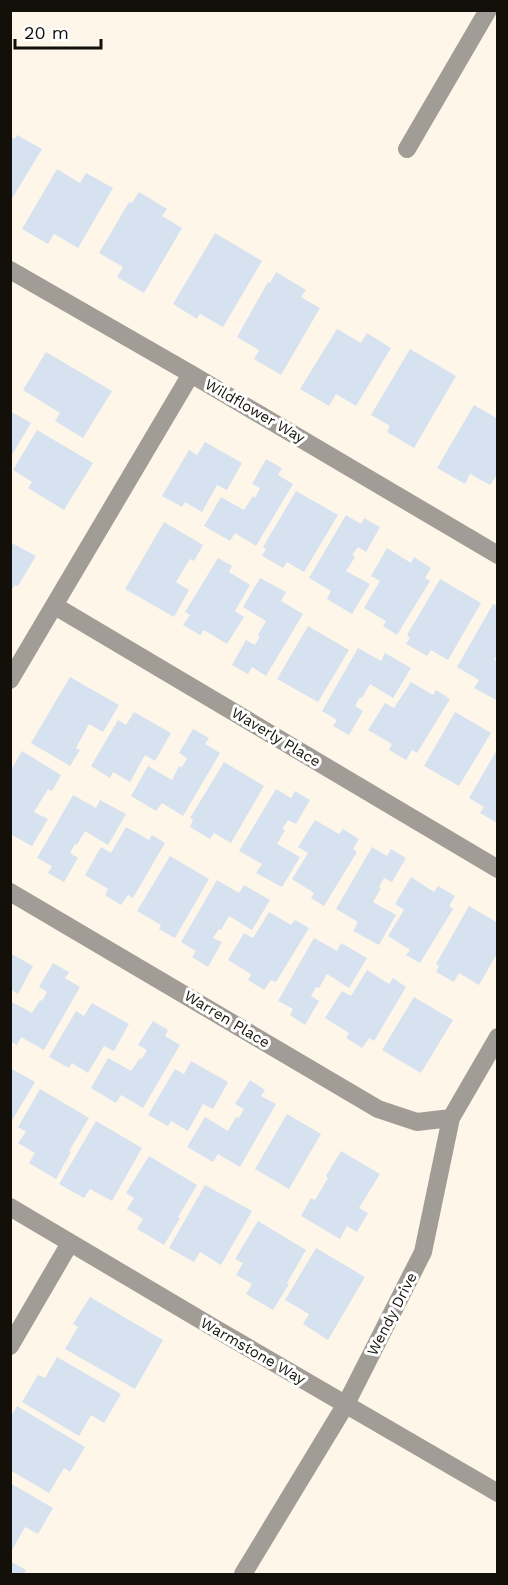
<svg xmlns="http://www.w3.org/2000/svg" width="508" height="1585" font-family="'Work Sans',sans-serif">
<style>
.building{fill:#d7e2f1}
.lines{fill:none;stroke-linecap:round;stroke-linejoin:round}
.minor{stroke:#a19d96;stroke-width:18}
.labels{text-anchor:middle;dominant-baseline:central;stroke-width:6;stroke-linejoin:round;paint-order:stroke}
.street-label{font-size:15px;fill:#13100a;stroke:#fff}
</style>
<rect width="100%" height="100%" fill="#fdf6e9"/>
<path class="building" d="M17 135 42 149 10 202V136L15 139Z
M57 169 80 183 86 173 113 188 78 248 54 234 48 244 22 229Z
M139 192 167 209 162 216 182 228 144 293 117 277 123 267 99 253 129 202 132 203Z
M215 233 262 261 223 327 200 314 197 319 173 304Z
M276 272 306 290 301 297 320 308 281 375 254 359 259 350 237 337 268 282 270 283Z
M337 329 361 343 367 333 391 348 356 406 336 394 329 406 300 389Z
M410 349 456 376 414 448 387 432 390 426 371 415Z
M46 352 112 391 83 438 55 421 60 413 23 390Z
M474 405 498 419V473L490 485 470 474 465 484 437 468Z
M10 411 31 423 10 458Z
M37 430 93 463 64 510 28 488 32 482 13 470Z
M205 442 242 463 227 490 217 485 202 512 185 502 182 507 162 496 189 450 197 455Z
M266 459 282 468 278 475 293 484 256 546 235 533 230 541 204 526 221 497 244 510 253 496 255 498 260 488 252 484Z
M296 491 338 515 304 572 287 562 283 568 262 556 266 549 263 547Z
M346 515 361 524 364 518 380 527 366 552 358 547 352 555 355 557 346 571 370 584 352 614 327 599 331 591 309 578Z
M164 522 203 545 194 561 190 559 176 582 189 590 174 617 125 589Z
M10 542 36 556 18 586 15 585 10 592Z
M387 548 411 563 414 557 431 568 425 578 430 581 397 635 383 626 386 621 364 608 380 581 371 576Z
M218 558 232 566 229 572 250 585 235 611 244 617 227 644 204 630 200 635 183 625 190 615 185 612Z
M260 578 286 592 281 601 303 614 266 676 252 667 248 674 232 665 246 640 255 645 260 636 258 635 266 621 243 607Z
M440 579 481 603 448 660 431 650 427 656 406 644 410 638 407 635Z
M493 604 498 606V654L494 660 498 661V701L474 688 479 680 457 667Z
M308 626 349 650 318 702 277 679Z
M358 648 381 661 385 653 411 668 393 698 370 684 362 698 360 697 355 706 363 711 349 735 333 726 337 720 322 711Z
M70 677 119 705 103 732 89 724 76 748 80 750 70 766 31 743Z
M411 682 433 695 436 690 450 699 417 753 412 750 406 760 389 750 392 744 368 730 385 703 394 708Z
M134 712 171 733 155 761 145 755 130 782 113 772 110 778 91 766 118 720 126 725Z
M455 712 491 733 459 786 424 766Z
M193 729 209 738 205 744 220 753 183 816 162 803 156 811 131 796 148 766 172 780 179 766 182 767 187 758 179 753Z
M498 748V819L496 822 480 813 484 807 469 798Z
M22 751 61 775 52 791 48 789 34 812 48 819 32 846 10 834V772Z
M224 762 264 786 231 843 214 833 210 839 190 827 193 820 190 818Z
M276 789 291 798 295 791 310 800 296 824 288 820 282 829 285 830 277 844 300 857 282 887 256 873 262 864 239 851Z
M73 795 96 808 100 800 126 814 108 845 85 831 77 845 75 844 70 853 78 858 64 882 48 873 52 866 37 858Z
M315 820 339 834 343 829 359 839 353 849 357 852 324 906 311 898 314 893 292 879 308 853 298 847Z
M126 827 149 840 152 835 165 843 133 898 128 895 121 905 105 895 108 889 85 875 101 847 111 853Z
M372 847 387 856 391 849 406 858 392 882 384 878 379 887 381 888 373 902 396 915 379 945 353 931 358 922 336 909Z
M170 856 209 879 175 938 159 929 161 925 137 911Z
M411 877 434 892 438 886 455 896 449 906 453 909 420 963 406 955 410 950 388 936 404 910 395 904Z
M217 880 239 893 244 885 270 900 252 930 229 916 221 930 219 929 213 938 222 942 208 967 192 957 196 951 181 942Z
M469 906 498 923V952L479 985 459 973 454 982 436 972 439 966 436 964Z
M269 912 291 925 295 920 309 928 276 982 271 980 264 990 248 980 251 974 228 960 244 933 253 938Z
M314 938 337 951 341 943 367 958 349 988 327 974 319 988 316 987 311 996 319 1001 305 1025 290 1015 293 1009 278 1001Z
M10 953 33 966 18 994 10 989Z
M53 963 69 972 65 978 80 987 44 1050 21 1037 17 1045 10 1041V1001L32 1013 40 1000 42 1001 47 992 39 987Z
M367 970 389 984 393 978 406 987 374 1041 369 1038 362 1048 346 1038 349 1033 325 1018 342 991 351 996Z
M414 997 453 1020 421 1073 382 1050Z
M92 1003 129 1024 114 1051 104 1046 88 1073 72 1063 69 1068 49 1057 76 1011 84 1016Z
M153 1021 168 1030 165 1036 180 1045 143 1108 121 1095 116 1103 91 1088 108 1058 131 1071 140 1058 142 1059 147 1050 138 1045Z
M191 1061 228 1082 213 1109 203 1104 188 1131 171 1121 168 1126 148 1115 175 1069 184 1074Z
M10 1068 35 1082 10 1124Z
M250 1080 265 1090 261 1096 276 1104 240 1167 218 1154 213 1162 187 1147 205 1117 228 1131 236 1117 239 1118 244 1109 235 1104Z
M40 1089 89 1118 69 1151 71 1152 56 1179 29 1163 35 1153 18 1143 26 1132 18 1127Z
M287 1114 321 1134 289 1189 255 1169Z
M96 1121 142 1148 112 1201 90 1189 84 1198 59 1184Z
M341 1151 380 1174 359 1208 368 1213 357 1232 347 1226 340 1239 301 1216 311 1198 315 1200 328 1178 326 1176Z
M149 1156 197 1185 178 1217 180 1218 164 1245 137 1229 143 1219 127 1209 134 1198 126 1193Z
M205 1185 252 1211 221 1265 200 1252 194 1262 169 1248Z
M258 1221 306 1250 287 1283 289 1284 273 1310 246 1294 252 1284 236 1275 243 1263 235 1259Z
M316 1248 365 1277 328 1340 303 1324 309 1314 285 1300Z
M90 1297 163 1340 135 1389 65 1349 78 1327 73 1324Z
M57 1357 121 1394 104 1423 91 1415 79 1436 22 1402 38 1375 45 1378Z
M17 1406 85 1447 70 1472 64 1468 49 1493 10 1470V1418Z
M10 1483 53 1508 38 1534 25 1527 12 1550 10 1549Z
M10 1561 26 1570 24 1574H10Z"/>
<g class="lines">
<path class="minor" d="M407 149 488 10
M10 270 191 374 498 555
M55 606 498 869
M10 680 191 374
M10 892 378 1109 417 1122 451 1118
M10 1207 216 1329 498 1493
M10 1346 70 1243
M243 1574 346 1404 423 1252 451 1118 498 1037"/>
</g>
<g class="labels">
<g class="street-label">
<text transform="translate(255 411) rotate(30)">Wildflower Way</text>
<text transform="translate(276 737) rotate(31)">Waverly Place</text>
<text transform="translate(227 1019) rotate(31)">Warren Place</text>
<text transform="translate(392 1314) rotate(-63)">Wendy Drive</text>
<text transform="translate(253 1351) rotate(30)">Warmstone Way</text>
</g>
</g>
<rect width="508" height="1585" fill="none" stroke="#13100a" stroke-width="24"/>
<path d="M15 39v9h86v-9" fill="none" stroke="#13100a" stroke-width="3"/>
<text x="24" y="39" font-size="18" fill="#13100a" stroke="#ffffff" stroke-width="4.5" paint-order="stroke">20 m</text>
</svg>
